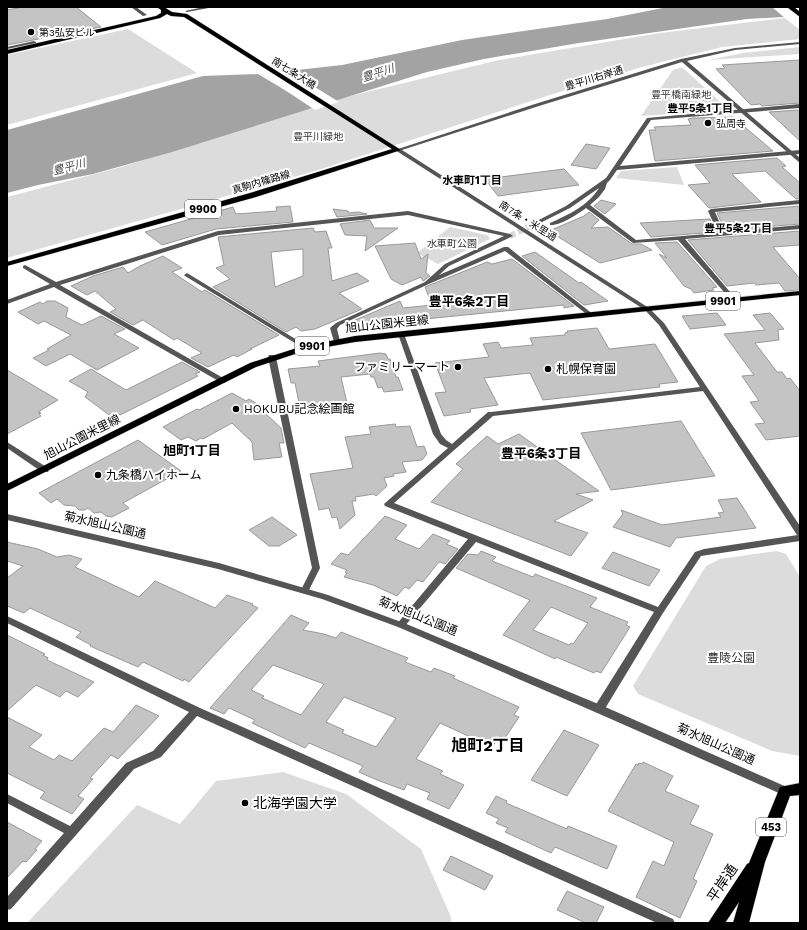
<svg xmlns="http://www.w3.org/2000/svg" width="807" height="930" font-family="'Work Sans','Noto Sans JP',sans-serif">
<style>
.green{fill:#dcdcdc}
.water{fill:#a3a3a3}
.pier{fill:#fff}
.building{fill:#c4c4c4;stroke:#999;fill-rule:evenodd}
.lines{fill:none;stroke-linecap:round;stroke-linejoin:round}
.minor-tunnel{stroke:#d9d9d9;stroke-width:6;stroke-dasharray:6 3;stroke-linecap:butt}
.primary-casing{stroke:#dbdbdb;stroke-width:1}
.trunk-casing{stroke:#dbdbdb;stroke-width:1}
.minor{fill:#555;fill-rule:evenodd}
.tertiary{fill:#555;fill-rule:evenodd}
.primary{fill:#000;fill-rule:evenodd}
.trunk{fill:#000;fill-rule:evenodd}
.poi-dot{fill:#000;stroke:#fff;stroke-width:1.5}
.labels{text-anchor:middle;dominant-baseline:central;stroke-width:4;stroke-linejoin:round;paint-order:stroke}
.far-poi-label{font-size:10px;fill:#000;stroke:#fff;text-anchor:start}
.far-street-label{font-size:10px;fill:#000;stroke:#fff}
.far-park-label{font-size:10px;fill:#333;stroke:#fff}
.far-water-label{font-size:11px;font-style:italic;fill:#444;stroke:#fff}
.far-neighbourhood-label{font-size:11px;font-weight:bold;fill:#000;stroke:#fff}
.shield{fill:#fff;stroke:#4c4c4c;stroke-width:1}
.shield-label{font-size:11px;font-weight:bold;fill:#000}
.street-label{font-size:12px;fill:#000;stroke:#fff}
.poi-label{font-size:12px;fill:#000;stroke:#fff;text-anchor:start}
.park-label{font-size:12px;fill:#333;stroke:#fff}
.neighbourhood-label{font-size:13px;font-weight:bold;fill:#000;stroke:#fff}
.near-poi-label{font-size:14px;fill:#000;stroke:#fff;text-anchor:start}
.near-street-label{font-size:14px;fill:#000;stroke:#fff}
.near-neighbourhood-label{font-size:16px;font-weight:bold;fill:#000;stroke:#fff}
</style>
<rect width="100%" height="100%" fill="#fff"/>
<path class="green" d="M785 18 800 30V39L722 47 642 67 550 95 315 171 7 258V197L125 166 309 106 499 60 660 33Z
M128 29 197 73 7 125V55Z
M800 47V54L709 60 743 53Z
M679 68H683L728 109 727 110 641 116 673 70Z
M677 167 684 185 616 178 621 171Z
M450 227 487 235 490 239 438 264 417 253Z
M777 551 786 554 800 577V756L772 751 638 694 633 686 706 566 720 559Z
M283 772 346 794 421 849 451 917V923H27L137 805 180 824 216 781Z"/>
<path class="water" d="M668 7H800V16L747 19 579 43 484 59 427 72 172 152 93 174 38 185 7 193V130L203 76 258 74 293 95 261 74 342 65 462 40 607 19Z"/>
<path class="pier" d="M772 7H800V18L786 19Z
M286 69 339 102 315 110 258 72Z"/>
<path class="building" d="M23 7H76L101 27 7 45V10Z
M800 60V103L762 106 760 104 751 105 716 69 725 68 722 65Z
M800 110V141L769 112Z
M733 117 773 151 655 161 649 130H656L654 127 691 125 688 119 693 118Z
M586 144 610 148 596 169 571 165Z
M777 158 786 166 782 167 800 183V199H796L765 171 732 174 761 202 709 208 688 185 710 183 695 165Z
M564 169 579 185 498 196 485 179Z
M601 200 616 204 605 214 594 206Z
M290 206 293 222 216 229 162 245 145 232 233 207 236 214 277 211 276 207Z
M800 206V224L725 230 717 213Z
M333 209 348 211 349 213 358 212 367 214 337 217Z
M589 212 599 220 591 228 608 227 632 244H641L652 250 600 263 549 231 584 216Z
M710 219 716 232 651 237 640 223Z
M370 220 374 228H398L365 251 367 236 345 235 340 224Z
M313 228 315 232 326 231 332 248H328L332 281 357 273 369 281 339 293 362 309 315 329 301 331 296 327 286 332 213 287 230 279 216 268 224 265 218 237ZM303 249V276L275 287 271 252Z
M800 231V245L773 247 800 279V290L785 291 779 283 756 285 754 283 727 286 688 240Z
M677 242 717 287 712 288 714 290 694 293 691 289 684 286 659 254 667 258 655 243Z
M415 243 421 259 428 254 426 273 430 276 423 281 421 277 402 285 391 279 375 246Z
M535 252 579 283 581 282 608 301 584 305 522 256Z
M163 256 182 268 172 272 202 292 205 290 279 335 250 349H252L237 357 234 355 208 367 191 358 202 353 177 338 174 340 143 320 133 325 110 312 116 309 95 291 87 295 71 286 93 276 123 267 128 273 140 266Z
M512 259 574 306 564 308V305L346 327V325L353 321 400 301 403 308 432 305 425 287 487 262 492 264Z
M47 301H55L68 308 66 317 82 325 101 316 125 329 114 334 139 348 97 370 70 354 46 366 33 358 49 350 47 349 71 335 44 321 38 324 18 312 40 302 43 304Z
M717 313 726 325 690 329 682 316Z
M770 313 784 329 778 330 779 340 755 343 777 372H782L787 379 790 378 800 391V436L766 440 755 424 765 423 750 402 759 401 742 376 754 375 724 334 765 330 753 315Z
M597 328 609 349 655 344 678 382 659 384 660 387 543 400 530 373 484 378 498 405 470 409 471 412 444 416 435 393 446 392 435 363 489 357 483 344 498 342 501 348 533 345 530 338 565 335V333L568 332 567 331Z
M380 353 386 354 388 359H390L396 377H398L403 390 384 392 382 387 378 388 374 377H371L370 374 341 377 347 403 300 408 295 383H291L288 369 320 366 318 361Z
M182 362 200 372 195 374 198 376 120 415 118 414 112 417 85 397 88 392 69 381 91 369 126 390Z
M7 370 58 400 38 412 41 413 39 414 41 416 7 434Z
M232 393 246 401 249 399 269 411 264 412 281 428 284 443H279L282 457 254 460 252 442 232 423 203 439 201 438 196 441 188 437 181 440 163 427 197 409 199 410Z
M681 421 715 476 611 490 581 433Z
M395 424 396 427 410 426 417 447 424 446 427 454 422 460 402 462 406 472 393 474 394 476 384 478 387 486 376 496 374 494 355 497 356 501H352L355 515 340 529 337 517 332 518 329 508 319 510 310 474 353 468 345 437 371 434 369 427Z
M519 434 599 491 576 494 593 500 554 521 588 533 571 556 431 502 463 469 456 464 487 436 498 444Z
M138 440 181 471 123 503 129 508 112 517 106 516 101 512 94 513 88 508 85 510H79L75 506 64 505 57 499 51 503 39 493Z
M737 498 756 528 676 538 670 547 613 527 623 514 621 510 662 525 721 517 718 513 724 512 718 500Z
M385 516 407 525 395 539 419 549 433 534 450 541 446 544 458 549 445 564 440 562 438 563 423 582 417 580 409 589 405 587 397 596 373 585 344 577 347 573 345 572 347 570 331 564 341 553 348 555Z
M272 517 297 535 279 546H269L249 530Z
M7 542 38 549 57 557 69 555 82 559 75 567 139 597 155 581 215 608 227 595 253 604 252 605 258 608 189 682 184 679 183 681 143 662 138 667 90 646 91 645 76 637 81 632 30 608 24 613 7 606V578L23 566 7 561Z
M481 551 496 557 492 561 533 577 535 574 597 598 590 607 628 622 626 625 630 627 601 673 596 671 594 673 556 657 555 659 503 635 530 600 456 568 468 554 478 555ZM551 607 588 623 573 644 571 643 569 645 533 630Z
M613 552 660 570 649 586 602 568Z
M291 615 309 623 303 630 324 634 336 638 341 632 408 658 405 662 431 672 434 668 455 676 453 678 519 707 514 715 519 717 505 738 500 736 492 747 440 723 416 759 443 771 440 774 464 785 449 809 427 799 430 793 407 784 404 790 377 780 359 772 363 766 309 743 305 748 252 723 255 720 229 708 224 714 210 708ZM273 665 324 684 301 715 262 698 264 696 251 690ZM344 697 396 718 376 747 342 733 344 730 326 722Z
M7 635 45 654 43 655 48 658 47 660 94 682 78 697 66 691 60 697 36 685 7 711Z
M136 705 159 716 118 759 111 755 90 778 93 779 78 796 84 799 72 814 40 798 45 792 7 773V717L42 735 29 747 54 760 59 755 72 761 104 728 113 732Z
M564 730 599 745 567 796 531 780Z
M643 762 673 776 665 791 699 806 690 824 713 834 693 879 697 881 680 918 636 897 653 861 664 866 674 842 608 811 636 764 638 765 639 763 642 764Z
M496 796 507 801 506 803 567 829 568 826 617 846 607 869 555 847 551 853 505 832 508 828 496 823 499 819 486 813Z
M7 822 42 841 35 849 37 850 26 862 23 861 7 878Z
M451 856 493 876 485 890 443 870Z
M567 891 604 907 596 923H586L557 910Z"/>
<g class="lines">
<path class="minor-tunnel" d="M510 236 534 224"/>
<defs>
<path id="primary" d="M157 7H164L172 12 187 14 401 150 256 197 7 266V262L250 193 392 149 184 17 171 16 167 14 160 18 7 54V50L156 16 161 13V10Z
M800 291V295L355 342 304 351 256 367 7 491V484L250 363 300 347 355 336Z"/>
<path id="trunk" d="M787 7H794L800 12V17Z
M800 783V795L790 796 765 862 749 923H733L739 902 725 923H708L747 864 749 863 780 787Z"/>
</defs>
<use href="#primary" class="primary-casing"/>
<use href="#trunk" class="trunk-casing"/>
<path class="minor" d="M131 7H136L147 15 143 16Z
M34 41 36 42V43L7 49V47Z
M800 104V108L651 120 620 166 800 150V154L617 170 610 180 607 183 605 189 599 197 590 205 636 240 718 233 708 211 711 209 800 200V204L715 212 724 232 800 225V229L685 239 736 299V301H732L678 240 633 243 586 208C578 214 560 226 550 225V223C568 215 589 205 599 188L570 208 534 226 531 224 566 206 606 178 647 118Z
M408 211 510 234 513 236 449 266 439 275 504 247H508L594 315 593 316H589L505 251 431 283 340 325 337 329 340 341 338 342H334L330 328 336 323 425 282 445 264 504 236 408 215 219 235 60 285 225 379 226 381 225 383H222L54 287 7 304V300L50 284 23 268V266L25 265 56 282 218 231Z
M187 273 307 346 309 347 305 349 303 348 185 276 184 275Z
M647 307 649 308 664 323 800 526V541L701 556 663 613 603 712 599 713 595 712 594 709 595 706 654 612 476 542 404 627H398L396 625 468 539 385 506 384 504 448 448 440 444 433 434 398 334 401 332 404 334 441 434 446 440 452 444 488 412H491L700 387 659 325 644 309ZM703 391 797 535H798L704 549 695 552 658 607 394 503 493 416Z
M269 355H275L276 357 320 568 308 592H302L301 590 312 568 268 357Z
M7 442 48 468 49 470 48 472H42L7 448Z
M7 616 200 708 673 919 675 923H657L197 716 161 757 134 769 11 909 7 910V897L64 833 7 803V794L70 826 126 763 153 751 189 712 7 623Z"/>
<path class="tertiary" d="M204 7H214L187 12 185 11Z
M800 42V44L735 50 687 61 800 158V163L682 62 539 106 402 150 649 308V310H645L395 150 535 104 681 59 735 48Z
M7 514 219 563 328 595 404 623 603 706 789 788 790 791 789 794 785 795 781 794 595 712 398 627 322 599 218 569 7 520Z"/>
<use href="#primary" class="primary"/>
<use href="#trunk" class="trunk"/>
</g>
<g class="poi-dot">
<circle cx="31" cy="32" r="4"/>
<circle cx="708" cy="123" r="4"/>
<circle cx="458" cy="367" r="4"/>
<circle cx="548" cy="369" r="4"/>
<circle cx="236" cy="409" r="4"/>
<circle cx="98" cy="475" r="4"/>
<circle cx="245" cy="803" r="4"/>
</g>
<g class="labels">
<g class="far-poi-label">
<text x="39" y="32">第3弘安ビル</text>
<text x="716" y="123">弘周寺</text>
</g>
<g class="far-street-label">
<text transform="translate(294 73) rotate(32)">南七条大橋</text>
<text transform="translate(594 78) rotate(-17)">豊平川右岸通</text>
<text transform="translate(261 182) rotate(-16)">真駒内篠路線</text>
<text transform="translate(528 221) rotate(32)">南7条・米里通</text>
</g>
<g class="far-park-label">
<text x="681" y="94">豊平橋南緑地</text>
<text x="318" y="136">豊平川緑地</text>
<text x="452" y="243">水車町公園</text>
</g>
<g class="far-water-label">
<text transform="translate(378 73) rotate(-18)">豊平川</text>
<text transform="translate(69 167) rotate(-15)">豊平川</text>
</g>
<g class="far-neighbourhood-label">
<text x="700" y="108">豊平5条1丁目</text>
<text x="472" y="180">水車町1丁目</text>
<text x="738" y="228">豊平5条2丁目</text>
</g>
<g class="shield">
<rect x="185" y="200" width="36" height="18" rx="3"/>
<rect x="706" y="292" width="34" height="18" rx="3"/>
<rect x="295" y="337" width="34" height="18" rx="3"/>
<rect x="756" y="818" width="30" height="18" rx="3"/>
</g>
<g class="shield-label">
<text x="203" y="209">9900</text>
<text x="723" y="301">9901</text>
<text x="312" y="346">9901</text>
<text x="771" y="827">453</text>
</g>
<g class="street-label">
<text transform="translate(387 324) rotate(-6)">旭山公園米里線</text>
<text transform="translate(82 437) rotate(-27)">旭山公園米里線</text>
<text transform="translate(105 525) rotate(13)">菊水旭山公園通</text>
<text transform="translate(418 616) rotate(22)">菊水旭山公園通</text>
<text transform="translate(716 744) rotate(24)">菊水旭山公園通</text>
</g>
<g class="poi-label">
<text x="450" y="367" text-anchor="end">ファミリーマート</text>
<text x="556" y="369">札幌保育園</text>
<text x="244" y="409">HOKUBU記念絵画館</text>
<text x="106" y="475">九条橋ハイホーム</text>
</g>
<g class="park-label">
<text x="731" y="658">豊陵公園</text>
</g>
<g class="neighbourhood-label">
<text x="469" y="301">豊平6条2丁目</text>
<text x="192" y="450">旭町1丁目</text>
<text x="541" y="453">豊平6条3丁目</text>
</g>
<g class="near-poi-label">
<text x="253" y="803">北海学園大学</text>
</g>
<g class="near-street-label">
<text transform="translate(722 883) rotate(-56)">平岸通</text>
</g>
<g class="near-neighbourhood-label">
<text x="488" y="745">旭町2丁目</text>
</g>
</g>
<rect width="807" height="930" fill="none" stroke="#000000" stroke-width="16"/>
</svg>
